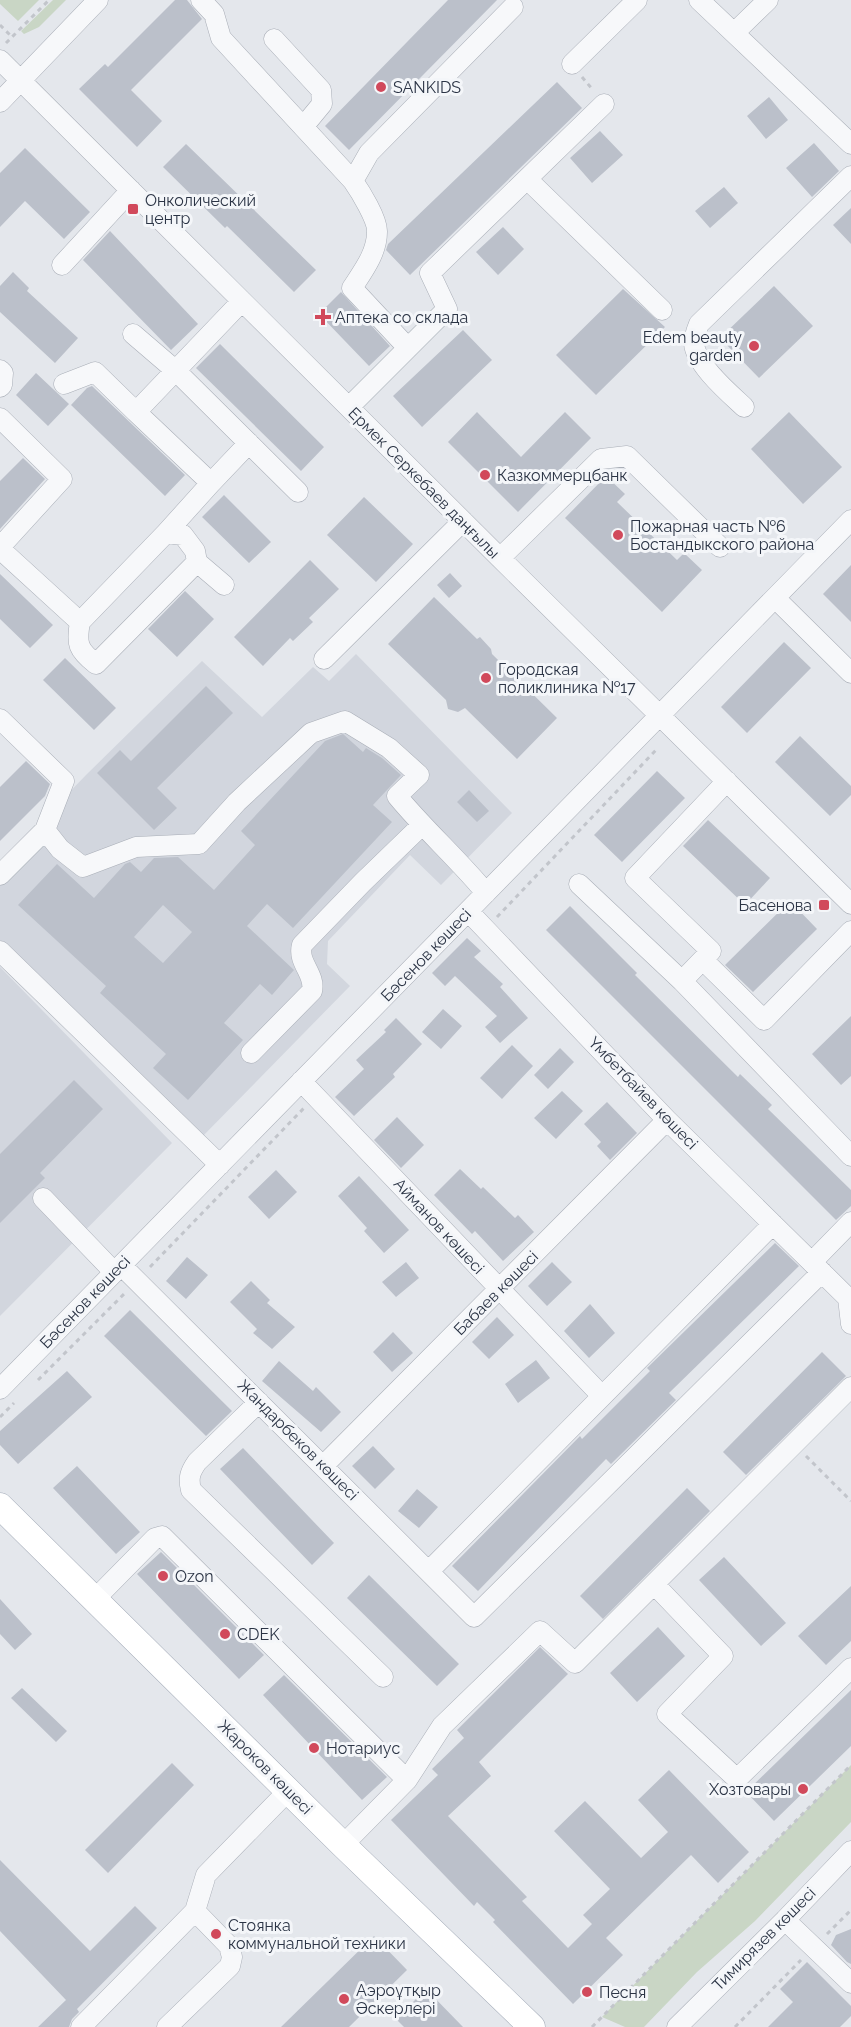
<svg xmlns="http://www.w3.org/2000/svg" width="851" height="2027" font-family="Raleway,sans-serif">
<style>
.built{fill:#d2d6de}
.green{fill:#c9d6c5}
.building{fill:#bbc0ca;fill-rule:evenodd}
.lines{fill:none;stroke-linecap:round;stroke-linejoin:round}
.minor-casing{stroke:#a9aeb7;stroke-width:21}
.major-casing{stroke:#a3abb8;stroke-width:27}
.path{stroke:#c2c5cb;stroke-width:3;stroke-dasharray:4.5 4.5;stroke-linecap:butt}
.minor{stroke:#f7f8fa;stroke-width:20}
.major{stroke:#fff;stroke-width:26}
.poi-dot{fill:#d1495b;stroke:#f4f6f9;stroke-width:2}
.labels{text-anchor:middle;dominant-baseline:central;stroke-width:6;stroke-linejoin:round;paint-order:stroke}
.poi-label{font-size:16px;fill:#2b3445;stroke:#f4f6f9;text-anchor:start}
.street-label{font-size:16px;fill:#2b3445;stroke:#f4f6f9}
</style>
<rect width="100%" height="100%" fill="#e4e7ec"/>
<path class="built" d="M356 654 512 813 441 885 410 855 328 941 327 964 350 986 200 1139 0 940V864L86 775 202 661 262 717 313 667 329 681Z
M0 967 172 1143 0 1316Z"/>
<path class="green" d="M0 0H39L18 21 0 4Z
M53 0H66L39 27 24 34 21 31Z
M851 1765V1822L755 1921 697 1972 644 2027H625L602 2017Z"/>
<path class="building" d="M175 0H187L202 19 131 90 162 121 137 147 79 89 105 64 108 67Z
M448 0H497L349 150 325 126Z
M557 82 582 108 410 275 386 250 388 244Z
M769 97 788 120 766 139 747 116Z
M600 131 623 155 592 183 570 158Z
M814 143 839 171 812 197 786 168Z
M186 144 316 270 294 292 227 226 225 228 163 167Z
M25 148 90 212 64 239 25 201 0 227V173Z
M724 187 738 203 710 228 695 211Z
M851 208V244L833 225Z
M503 227 524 249 498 275 476 252Z
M110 231 198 324 171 350 83 260Z
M13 272 29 288 27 291 78 338 55 363 0 312V286Z
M774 286 813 326 759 378 720 338Z
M623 289 665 327 596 395 556 355Z
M341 292 390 346 369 366 319 314Z
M463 330 492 360 422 427 393 396Z
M220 344 324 447 301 471 196 368Z
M36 373 69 404 48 426 16 395Z
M92 386 185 475 165 496 71 405 87 388Z
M477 412 521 457 565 412 591 438 518 512 448 442Z
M789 412 842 467 803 504 751 449Z
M23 458 45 479 0 529V481Z
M606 476 625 494 617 502 677 560 684 553 702 570 662 612 565 518Z
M224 495 271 542 249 563 202 517Z
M364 497 413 544 376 582 327 535Z
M310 560 339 589 309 618 313 622 293 641 290 638 263 666 234 637Z
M851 565V622L823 594Z
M450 573 462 586 449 598 437 585Z
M0 574 53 625 30 648 0 619Z
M185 591 214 619 177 657 148 629Z
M434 597 477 639 480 637 491 649 492 654 557 718 517 759 465 708 458 712 448 709 446 700 388 644Z
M784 642 811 668 747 733 721 707Z
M65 658 116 708 94 730 43 680Z
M206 686 233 713 157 788 177 808 154 830 97 773 120 750 131 761Z
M343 734 363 752 366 748 382 758 401 775 373 805 392 822 293 928 267 904 247 926 294 970 272 995 260 984 224 1023 243 1040 188 1100 153 1068 166 1054 100 993 106 986 18 905 57 864 94 898 125 864 130 862 141 872 154 858 178 857 214 890 255 845 241 831 325 741ZM163 905 192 932 163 963 134 937Z
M800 736 851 786V795L830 816 775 762Z
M26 761 50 784 45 796 0 841V787Z
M657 771 685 798 622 862 594 835Z
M469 790 489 811 477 822 457 802Z
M708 820 770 878 745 905 683 846Z
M790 901 817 929 753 992 725 965Z
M570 906 637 973 635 975 738 1077 740 1074 772 1105 768 1109 851 1190V1206L836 1220 546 930Z
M467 938 481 951 474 957 503 984 500 987 528 1018 500 1043 485 1027 497 1016 455 976 445 986 432 973Z
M443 1009 462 1026 441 1049 422 1032Z
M851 1016V1076L841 1085 812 1054Z
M396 1018 422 1044 393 1074 395 1077 354 1116 335 1097 364 1069 356 1060 386 1032 384 1030Z
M512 1045 533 1066 502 1099 480 1078Z
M560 1048 574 1062 548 1089 534 1075Z
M74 1080 103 1109 40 1173 45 1178 0 1223V1154Z
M562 1091 583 1111 556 1139 534 1118Z
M607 1102 637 1133 610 1160 597 1146 601 1142 584 1124Z
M397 1117 424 1145 401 1168 374 1140Z
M460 1169 481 1189 483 1187 515 1218 518 1215 534 1232 503 1261 475 1231 472 1234 434 1195Z
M276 1170 297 1192 269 1219 248 1197Z
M359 1176 409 1230 384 1253 364 1231 367 1228 338 1196Z
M775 1243 799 1266 669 1393 676 1400 611 1464 606 1459 478 1591 452 1566 580 1436 582 1439 650 1371 647 1368Z
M187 1257 208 1275 186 1299 166 1281Z
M406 1262 419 1278 396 1297 382 1282Z
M552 1262 572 1282 547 1306 528 1286Z
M251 1281 270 1300 267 1303 295 1327 272 1349 253 1333 257 1329 230 1302Z
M590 1304 615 1333 589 1358 564 1331Z
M130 1310 232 1411 206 1436 104 1336Z
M497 1317 514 1335 489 1359 472 1342Z
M393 1332 413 1353 392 1372 373 1352Z
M822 1352 846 1376 746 1475 723 1452Z
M536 1360 550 1378 518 1403 505 1384Z
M279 1361 313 1391 316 1387 341 1412 321 1432 262 1381Z
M67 1371 92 1397 18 1464 0 1445V1431Z
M373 1446 395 1469 375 1489 352 1466Z
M243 1448 334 1543 312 1565 220 1469Z
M77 1466 140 1532 116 1554 53 1488Z
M687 1488 710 1511 603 1619 580 1596Z
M417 1489 438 1507 419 1528 398 1511Z
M161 1552 264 1655 239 1679 137 1574Z
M724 1557 786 1623 761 1646 699 1580Z
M369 1575 459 1664 437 1686 347 1598Z
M851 1586V1641L826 1665 798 1636Z
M0 1599 32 1634 15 1650 0 1634Z
M658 1627 685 1656 637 1702 610 1673Z
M540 1647 568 1674 479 1762 491 1776 448 1816 527 1897 522 1901 568 1948 592 1924 583 1915 610 1889 554 1831 585 1801 641 1858 668 1832 638 1800 669 1770 749 1852 718 1883 691 1855 606 1938 623 1955 573 2004 493 1922 495 1920 477 1902 474 1906 391 1820 438 1775 432 1769 464 1738 457 1730Z
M284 1675 387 1777 362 1800 263 1695Z
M22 1688 67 1731 56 1742 11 1698Z
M851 1690V1746L774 1821 746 1792Z
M172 1763 194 1785 108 1873 85 1850Z
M0 1860 90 1951 135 1906 157 1928 77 2009 79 2012 72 2019 69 2027H38L66 2000 0 1931Z
M851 1929V1964L847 1962 831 1945 836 1935Z
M374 1936 407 1970 349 2027H281Z
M807 1962 851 2006V2016L840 2027H768L793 2002 780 1989Z
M426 1989 463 2027H404L396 2019Z"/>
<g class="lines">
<defs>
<path id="minor" d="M201 0 214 14 221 38 353 181C360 191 378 220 377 232 377 253 363 271 352 288L408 348
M699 0 851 144
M734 33 768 0
M274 39 321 90 322 104 303 127
M0 60 500 558 851 904
M572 64 637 0
M0 102 98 0
M527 179 662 310
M353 181 369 153 513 7
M62 265 131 190
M133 334 175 370 298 492
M0 370 3 373 2 385 0 387
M64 384 95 372 136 412 242 301
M349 407 447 309 430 273 604 104
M744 407C729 393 695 364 694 343 694 337 697 329 699 324L851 176
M136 412 211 483 166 533
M0 418 62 479 0 547
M211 483 249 443
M166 533 183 535 195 551 197 562 96 664C78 650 76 644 80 622Z
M0 549 80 622
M500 558 601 459 627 456 720 547
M197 562 224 585
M775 598 851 673
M324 659 463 521
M0 719 64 781 45 830 0 875
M45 830 60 849 83 867 136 847 199 844 237 802 311 733 345 721 389 748 419 775 397 796C425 830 458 859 486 893
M579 884 682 981 851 1156
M468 911 667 1120 848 1298 851 1324
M0 951 220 1165
M703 960 764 1020 851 931
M682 981 711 951 635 878 727 781
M251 1053 312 991C316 974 297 963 302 945L363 882 422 825
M301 1081 602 1396
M43 1198 114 1272
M812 1262 851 1222
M121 1265 474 1617 822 1272
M0 1389 851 520
M259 1402 197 1462C190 1472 188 1478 191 1490L383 1677
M324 1465 667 1120
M429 1571 773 1224
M654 1584 723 1656 667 1714 737 1779 851 1668
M95 1599 155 1538 162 1536 407 1780
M343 1845 407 1780 442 1726 540 1631 575 1663 851 1387
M785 1920 851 1983
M81 2027 195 1911 206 1875 289 1790
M167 2027 230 1966 232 1957 229 1946 195 1911
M677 2027 785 1920 851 1851"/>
<path id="major" d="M0 1506 343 1845 532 2027"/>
</defs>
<use href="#minor" class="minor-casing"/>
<use href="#major" class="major-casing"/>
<path class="path" d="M0 25 12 37
M6 43 49 0
M582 77 593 90
M497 917 657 749
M150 1267 304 1108
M38 1380 125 1293
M0 1417 14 1403
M806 1456 851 1501
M827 1934 851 1910
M592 2027 851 1765
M735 2027 801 1960"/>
<use href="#minor" class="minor"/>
<use href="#major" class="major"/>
</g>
<g class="poi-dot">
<circle cx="381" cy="87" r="6"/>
<rect x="127" y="203" width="12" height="12" rx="3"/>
<path d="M320 308h6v6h6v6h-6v6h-6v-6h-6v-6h6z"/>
<circle cx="754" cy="346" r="6"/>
<circle cx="485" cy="475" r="6"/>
<circle cx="618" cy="535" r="6"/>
<circle cx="486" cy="678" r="6"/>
<rect x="818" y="899" width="12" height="12" rx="3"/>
<circle cx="163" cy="1576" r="6"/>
<circle cx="225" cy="1634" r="6"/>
<circle cx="314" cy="1748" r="6"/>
<circle cx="803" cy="1789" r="6"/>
<circle cx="216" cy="1934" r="6"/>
<circle cx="587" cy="1992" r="6"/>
<circle cx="344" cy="1999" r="6"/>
</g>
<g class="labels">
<g class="poi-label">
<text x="393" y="87">SANKIDS</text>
<text x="145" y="200">Онколический<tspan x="145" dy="18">центр</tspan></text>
<text x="335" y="317">Аптека со склада</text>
<text x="742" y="337" text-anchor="end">Edem beauty<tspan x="742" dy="18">garden</tspan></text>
<text x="497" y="475">Казкоммерцбанк</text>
<text x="630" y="526">Пожарная часть №6<tspan x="630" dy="18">Бостандыкского района</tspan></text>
<text x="498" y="669">Городская<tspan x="498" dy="18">поликлиника №17</tspan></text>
<text x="812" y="905" text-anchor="end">Басенова</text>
<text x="175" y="1576">Ozon</text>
<text x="237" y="1634">CDEK</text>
<text x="326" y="1748">Нотариуc</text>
<text x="791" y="1789" text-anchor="end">Хозтовары</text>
<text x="228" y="1925">Стоянка<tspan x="228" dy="18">коммунальной техники</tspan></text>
<text x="356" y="1990">Аэроұтқыр<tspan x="356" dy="18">Әскерлері</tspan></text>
<text x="599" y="1992">Песня</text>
</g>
<g class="street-label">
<text transform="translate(424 483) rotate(45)">Ермек Серкебаев даңғылы</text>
<text transform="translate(426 955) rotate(-46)">Бәсенов көшесі</text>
<text transform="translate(643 1093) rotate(46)">Үмбетбайев көшесі</text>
<text transform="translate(439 1226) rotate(47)">Айманов көшесі</text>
<text transform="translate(496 1293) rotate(-45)">Бабаев көшесі</text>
<text transform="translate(85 1302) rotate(-46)">Бәсенов көшесі</text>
<text transform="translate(298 1440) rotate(45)">Жандарбеков көшесі</text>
<text transform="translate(265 1767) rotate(45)">Жароков көшесі</text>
<text transform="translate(764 1939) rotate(-45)">Тимирязев көшесі</text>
</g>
</g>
</svg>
